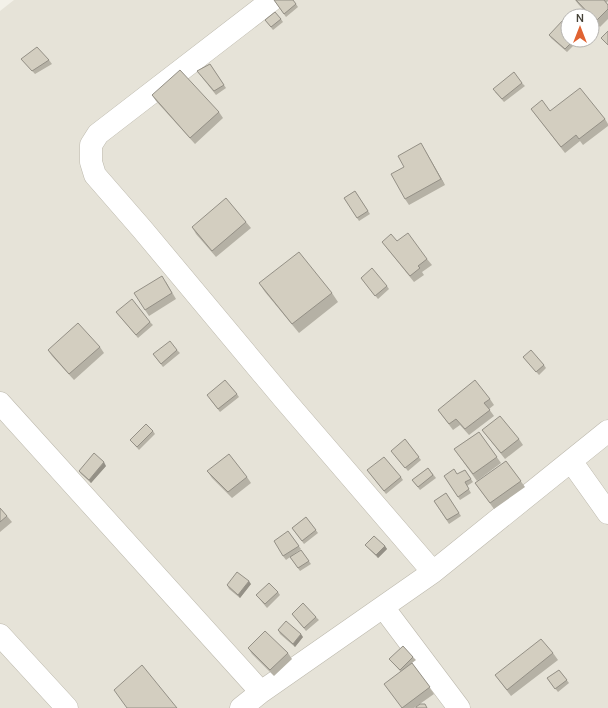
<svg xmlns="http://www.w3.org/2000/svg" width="608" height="708" font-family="Manrope,sans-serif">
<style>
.residential{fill:#e6e3d8;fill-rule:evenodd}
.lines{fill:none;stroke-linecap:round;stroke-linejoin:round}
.minor-casing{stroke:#bdb9ad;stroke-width:23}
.minor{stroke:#fff;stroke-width:22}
.wall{fill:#b5b1a5}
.shaded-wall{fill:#949086}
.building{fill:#d3cec0;stroke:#949086}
</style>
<rect width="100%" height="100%" fill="#f3f1e9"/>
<path class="residential" d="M14 0H608V708H0V11ZM568 16H592V40H568Z"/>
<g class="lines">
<defs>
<path id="minor" d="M272 0 98 134 91 145V162L95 175 142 229 284 399 433 572
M0 403 261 692
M571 461 608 513
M383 607 459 708
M0 635 67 708
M241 708 261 692 433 572 608 431"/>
</defs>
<use href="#minor" class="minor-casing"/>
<use href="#minor" class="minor"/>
</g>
<path class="wall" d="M274 0 296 4 298 7 286 17Z
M575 0H608V1L606 3 608 5V19L600 27 592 18V16H590L579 5Z
M281 19 283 22 273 30 265 20Z
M549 35 568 40H579L567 52 551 38Z
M21 59 49 60 52 64 35 74Z
M210 64 226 88 216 95 197 71Z
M522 83 525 86 504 102 495 92Z
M152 95 219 112 223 118 195 144 156 101Z
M531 109 605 119 608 124V126L583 145 580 141 565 153Z
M425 150 445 185 409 205 405 199 404 167Z
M355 191 370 214 359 221 344 198Z
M246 222 251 228 216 257 196 234 192 227Z
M397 241 427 259 432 265 422 272 424 275 414 282 382 242Z
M361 278 387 286 389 289 378 299Z
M166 282 176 299 149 316 145 310Z
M259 283 332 293 338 302 299 333 265 292Z
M116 312 150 322 153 325 138 338Z
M100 347 104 353 74 380 52 356 48 350Z
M177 350 180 353 163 367 153 354Z
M523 357 544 365 546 368 539 375Z
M237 394 239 397 220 412 209 398Z
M490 399 494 405 489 409 494 416 469 435 460 425 453 430 438 410Z
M482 430 519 439 523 445 505 459Z
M153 431 155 434 139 450 130 440Z
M479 432 501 463 477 481 454 449Z
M405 439 421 460 408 471 394 454Z
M506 461 525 487 494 509 475 483Z
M106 466 91 483 81 474 79 471Z
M428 468 436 478 420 490 412 480Z
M367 470 401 477 403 480 386 494Z
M465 470 473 482 467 486 471 493 460 500 444 476 458 474Z
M207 471 247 477 251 483 232 498 212 478Z
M446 493 461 516 449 524 434 501Z
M0 508 7 516 12 522 0 532Z
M306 517 318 533 304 544 292 528Z
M288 531 301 549 286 560 283 556Z
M365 545 385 546 387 549 378 558Z
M301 550 311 564 300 571 290 557Z
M251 584 240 598 229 589 227 585Z
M278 592 280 595 267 608 256 595Z
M292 614 316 617 319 620 306 631Z
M278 630 303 637 295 647 280 634Z
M248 648 288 653 292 659 274 676 252 654Z
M553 653 558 660 511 696 495 675Z
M413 657 416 660 412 663 434 694 414 708H402L401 672 389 659Z
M559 670 569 683 558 692 547 678Z"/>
<path class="shaded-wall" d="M421 143 445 185 441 179Z
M104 462 106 466 91 483 89 480Z
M385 546 387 549 378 558 376 555Z
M249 581 251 584 240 598 238 595Z
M301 634 303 637 295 647 293 644Z"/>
<path class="building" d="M274 0H293L296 4 284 14Z
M576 0H604L608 5V9L596 21Z
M275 12 281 19 271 27 265 20Z
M564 19 568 23V40H574L565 49 549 35Z
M608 31V45L601 38Z
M37 47 49 60 32 71 21 59Z
M210 64 224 85 214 91 197 71Z
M180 70 219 112 190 138 152 95Z
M514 72 522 83 502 99 493 89Z
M580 88 605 119 579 139 576 135 561 147 531 109 542 100 550 111Z
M421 143 441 179 405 199 391 174 404 167 398 156Z
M355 191 368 211 357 218 344 198Z
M226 198 246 222 212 251 192 227Z
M408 233 427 259 418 266 420 268 410 276 382 242 391 234 397 241Z
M299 252 332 293 292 324 259 283Z
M372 268 387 286 375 296 361 278Z
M162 276 172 293 145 310 134 293Z
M132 299 150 322 136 335 116 312Z
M78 323 100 347 69 374 48 350Z
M170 341 177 350 161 364 153 354Z
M531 350 544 365 536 372 523 357Z
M225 380 237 394 218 409 207 395Z
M475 380 490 399 484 403 490 410 465 429 456 419 449 424 438 410Z
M500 416 519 439 501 453 482 430Z
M146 424 153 431 137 447 130 440Z
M479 432 497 457 473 474 454 449Z
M405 439 419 457 405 468 391 451Z
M94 453 104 462 89 480 79 471Z
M229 454 247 477 228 492 207 471Z
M384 457 401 477 384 491 367 470Z
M506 461 521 481 490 503 475 483Z
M428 468 433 475 418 487 412 480Z
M454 469 457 474 465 470 471 479 465 482 469 489 458 497 444 476Z
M446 493 459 513 447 520 434 501Z
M0 508 7 516 0 522Z
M306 517 316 530 302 541 292 528Z
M288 531 299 546 283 556 274 541Z
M374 536 385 546 376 555 365 545Z
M301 550 309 561 298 568 290 557Z
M237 572 249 581 238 595 227 585Z
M269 583 278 592 265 604 256 595Z
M303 603 316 617 304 628 292 614Z
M286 621 301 634 293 644 278 630Z
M265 631 288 653 270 670 248 648Z
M541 639 553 653 507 690 495 675Z
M403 646 413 657 400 670 389 659Z
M412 663 430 687 402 708 384 684Z
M142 665 177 708H127L114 690Z
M559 670 567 680 555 689 547 678Z
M420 704H425L427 708H416V707Z"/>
<g transform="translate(580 28)"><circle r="19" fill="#ffffff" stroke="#b5b3af"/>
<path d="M0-3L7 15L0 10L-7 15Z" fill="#e06332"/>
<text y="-6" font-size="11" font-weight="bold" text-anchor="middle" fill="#454238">N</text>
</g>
</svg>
